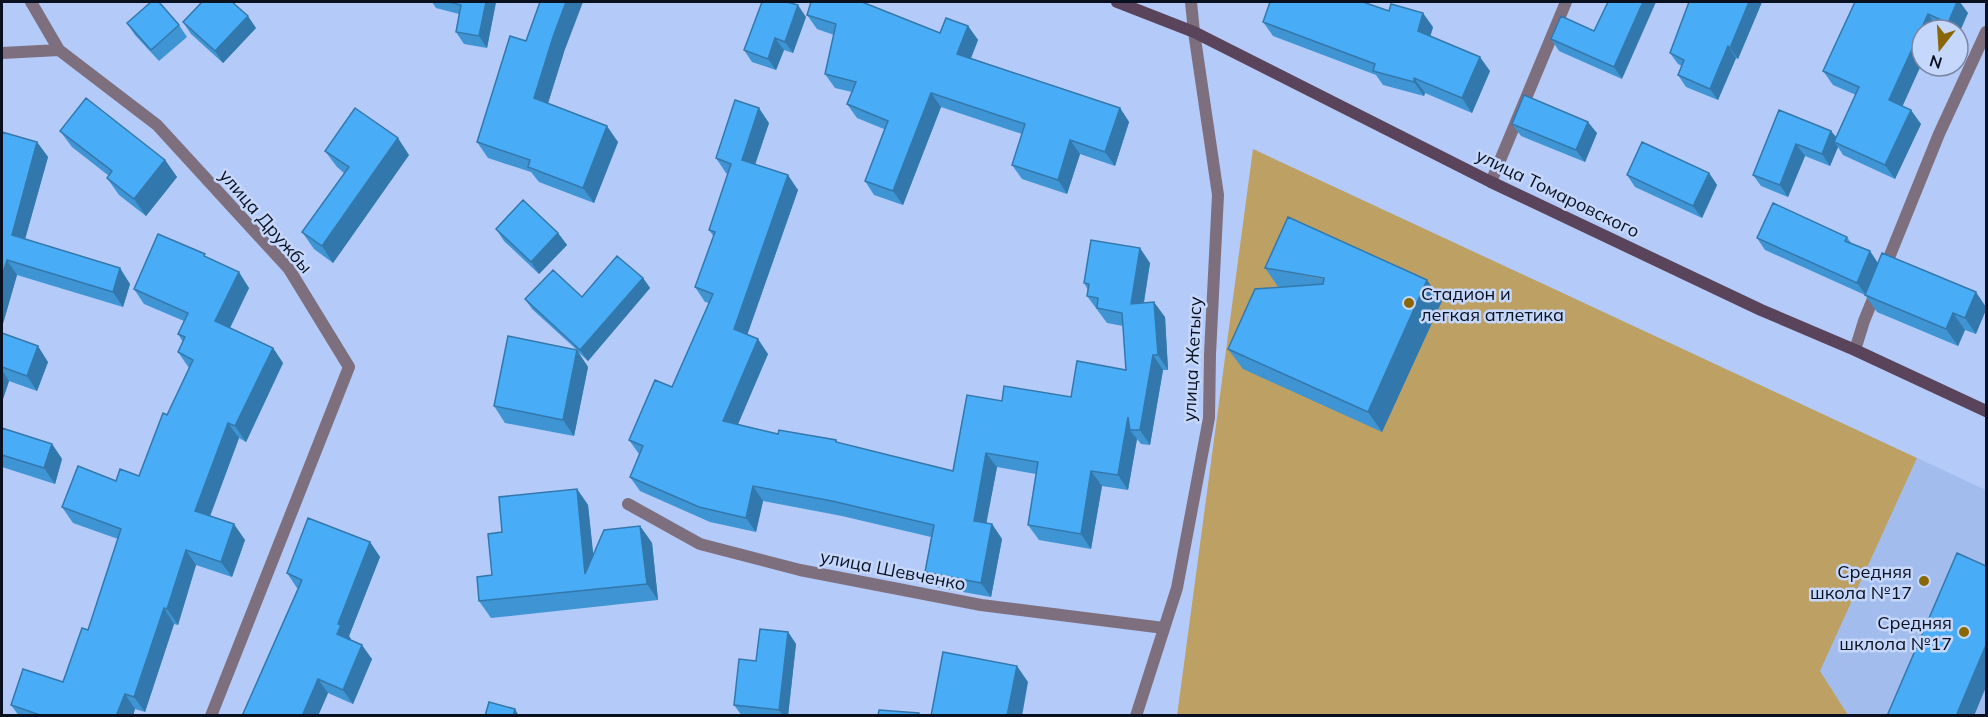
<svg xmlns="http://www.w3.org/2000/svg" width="1988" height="717" font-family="Mulish,sans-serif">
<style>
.built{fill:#a3bcee}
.green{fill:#bda064}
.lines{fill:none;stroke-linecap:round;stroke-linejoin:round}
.street{stroke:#7e6f7f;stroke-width:12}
.secondary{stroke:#5a445b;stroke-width:12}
.wall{fill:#3f94d4}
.shaded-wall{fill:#3378ac}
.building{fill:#49acf6;stroke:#3378ac;stroke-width:1.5}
.poi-dot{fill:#8a6705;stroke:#c6d7fc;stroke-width:2}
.labels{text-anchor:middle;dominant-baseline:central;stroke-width:5;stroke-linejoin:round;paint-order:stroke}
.street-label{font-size:18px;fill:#09101f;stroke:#c6d7fc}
.poi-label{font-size:18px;fill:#09101f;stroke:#c6d7fc;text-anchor:end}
</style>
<rect width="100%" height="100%" fill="#b4caf8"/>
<path class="built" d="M1917 458 1986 490V715H1848L1820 671Z"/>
<path class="green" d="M1253 149 1917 458 1820 671 1848 715 1177 716Z"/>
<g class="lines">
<path class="street" d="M31 2 59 50 157 125 289 269 349 367 211 716
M2 53 59 50
M1491 182 1566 2
M1884 270 1939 134 1986 32
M1855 350 1864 321 1877 289
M628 504 700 544 800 570 981 605 1164 628
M1136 716 1177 588 1209 418 1210 354 1218 195 1194 32 1191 2"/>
<path class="secondary" d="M1117 2 1194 32 1491 182 1761 310 1855 350 1986 411"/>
</g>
<path class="wall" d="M432 2H496L487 48 464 44 456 32 459 14 436 8Z
M811 2H865L866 3 940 33 968 26 978 40 971 58 1120 108 1129 122 1115 166 1080 154 1067 194 1022 179 1012 165 1022 134 941 107 903 205 874 195 865 181 884 129 857 118 847 104 852 92 835 88 825 74 834 35 817 29 807 15Z
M1762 2 1738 59 1736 58 1718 100 1686 87 1678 75 1682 66 1678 64 1670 53Z
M1855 2 1968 13 1958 30H1942L1938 28 1922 30V63L1902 106 1921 124 1895 179 1843 155 1838 147 1830 166 1805 156 1788 197 1761 186 1753 175 1779 110 1831 131 1836 137 1856 95 1833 85 1823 71Z
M806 17 793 53 784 50 776 70 752 62 744 50Z
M183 22 256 28 223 63 191 34Z
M1263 22 1433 27 1430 36 1490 71 1472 113 1425 93 1424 96 1383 85 1376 75 1273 36Z
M127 23 179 25 187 37 159 61 135 35Z
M1594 31 1622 79 1559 51 1551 39Z
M564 52 548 103 618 142 594 203 539 182 531 172 488 158 477 142Z
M769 123 755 164 798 190 747 335 768 354 738 424 778 434 836 440 838 443 953 471 1002 401 1071 397 1126 370 1123 326 1107 323 1087 296 1088 290 1084 283 1150 263 1144 303 1165 317 1168 370H1163L1150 445 1141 444 1137 439 1128 490 1102 486 1091 549 1039 540 1028 525 1036 474 997 467 986 523 992 524 1002 539 991 597 935 587 925 572 931 537 842 516 763 501 756 532 710 522 640 491 630 477 639 454 629 440 672 387 709 303 705 302 695 287 714 237 709 230 728 174 726 173 716 158Z
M1512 124 1597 133 1585 162 1521 136Z
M60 131 165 160 177 177 146 216 119 195 107 178 109 176 72 147Z
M2 132 37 142 48 157 25 239 130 284 123 307 17 275 2 327Z
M325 151 409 155 333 263 314 249 302 232 344 173 337 167Z
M1709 173 1717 185 1702 218 1635 187 1627 175Z
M496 229 558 233 567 245 539 274 504 241Z
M1847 237 1851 243 1878 263 1976 292V334L1965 330 1958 346 1877 312 1865 295 1765 250 1757 238Z
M207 257 249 288 230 328 273 348 283 363 246 442 239 438 210 516 245 540 232 577 196 565 178 625 174 624 145 712 135 709 133 716H19L11 705 63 682 88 630 118 539 73 523 62 507 116 481 139 476 189 368 178 352 183 342 178 334 184 321 144 304 134 289Z
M1265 268 1442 301 1382 432 1243 369 1228 349 1279 288Z
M643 278 650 288 588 361 577 351 588 367 574 436 505 423 494 406 577 350 532 309 525 299 582 297Z
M2 333 48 362 37 391 9 381 2 402Z
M2 428 52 444 62 459 55 484 2 467Z
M577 489 588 505 593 555 640 526 652 543 658 600 491 618 479 601 492 575 502 532Z
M370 542 380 557 349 636 351 640 372 659 353 704 328 693 318 716H242L298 588H297L287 573Z
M788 632 796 644 788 716H742L734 705Z"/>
<path class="shaded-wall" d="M486 2H496L487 48 479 36Z
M566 2H583L564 52 545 113 534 98 553 37Z
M1643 2H1656L1622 79 1614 67Z
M1749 2H1762L1738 59 1730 48Z
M1957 2H1960L1968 13 1958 36V30H1953L1948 23Z
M798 5 806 17 793 53 785 42Z
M1423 13 1433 27 1428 45 1418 31Z
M1928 14 1938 28 1937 30H1922V63L1899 114 1889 100Z
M248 16 256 28 223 63 215 51Z
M968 26 978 40 967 68 957 54Z
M775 38 784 50 776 70 768 59Z
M1728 46 1736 58 1718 100 1710 89Z
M1480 57 1490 71 1472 113 1462 98Z
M1414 78 1425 93 1424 96 1414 82Z
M931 93 941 107 903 205 893 191Z
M759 108 769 123 752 174 742 160Z
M1120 108 1129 122 1115 166 1105 152Z
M1911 110 1921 124 1895 179 1885 165Z
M1588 122 1597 133 1585 162 1576 150Z
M607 126 618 142 594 203 583 188Z
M1831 131 1840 142H1834L1838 147 1830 166 1822 154Z
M398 138 409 155 333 263 322 246Z
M1070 140 1080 154 1067 194 1058 180Z
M37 142 48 157 22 250 12 235Z
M1796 144 1805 156 1788 197 1780 185Z
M165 160 177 177 146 216 134 199Z
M1709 173 1717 185 1702 218 1693 206Z
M788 175 798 190 744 344 734 329Z
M558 233 567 245 539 274 531 262Z
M1140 248 1150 263 1141 319 1131 304Z
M1870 251 1878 263 1866 295 1857 283Z
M7 260 17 275 2 327V276Z
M120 268 130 284 123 307 113 292Z
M239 272 249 288 226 336 215 321Z
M643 278 650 288 588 361 580 350Z
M1427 280 1442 301 1382 432 1368 412Z
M1976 292 1986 307V310L1976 334 1965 318Z
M1154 302 1165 317 1168 370 1158 355Z
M1953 313 1965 330 1958 346 1946 329Z
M758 339 768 354 733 436 723 421Z
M38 346 48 362 37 391 27 376Z
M273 348 283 363 246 442 235 426Z
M577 350 588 367 574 436 563 420Z
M1153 355 1163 370 1150 445 1140 430Z
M2 370 9 381 2 402Z
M1128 417 1130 430 1137 439 1128 490 1118 475Z
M228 423 239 438 206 527 195 511Z
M52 444 62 459 55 484 44 468Z
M986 453 997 467 984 536 974 521Z
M1091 471 1102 486 1091 549 1081 534Z
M753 486 763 501 756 532 746 518Z
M577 489 588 505 597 589 585 574Z
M234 524 245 540 232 577 221 562Z
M992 524 1002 539 991 597 981 583Z
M640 526 652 543 658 600 647 584Z
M370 542 380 557 349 636 351 639 347 648 337 634 338 624Z
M186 550 196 565 178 625 167 609Z
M164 608 174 624 145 712 134 697Z
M788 632 796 644 788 716H783L779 710Z
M362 645 372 659 353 704 343 690Z
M1986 645V687L1974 716H1956Z
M1017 666 1028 682 1022 716H1007Z
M318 679 328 693 318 716H302Z
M125 694 135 709 133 716H116Z
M515 709 519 716H513Z"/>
<path class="building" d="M151 2H159L179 25 151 50 127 23Z
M202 2H232L248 16 215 51 183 22Z
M449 2H486L479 36 456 32 461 5Z
M540 2H566L553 37 534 98 607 126 583 188 528 167 530 160 477 142 510 36 526 41Z
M762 2H787L798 5 785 42 775 38 768 59 744 50Z
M811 2H862L940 33 946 18 968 26 957 54 1120 108 1105 152 1070 140 1058 180 1012 165 1025 124 931 93 893 191 865 181 888 121 847 104 856 82 825 74 836 24 807 15Z
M1270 2H1363L1389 11 1391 4 1423 13 1418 31 1480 57 1462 98 1414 78V82L1373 71 1375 64 1263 22Z
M1608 2H1643L1614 67 1551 39 1561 16 1594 31Z
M1689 2H1749L1730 48 1728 46 1710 89 1678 75 1684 60 1670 53Z
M1855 2H1957L1948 23 1928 14 1889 100 1911 110 1885 165 1834 142 1859 87 1823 71Z
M1524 95 1588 122 1576 150 1512 124Z
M86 98 165 160 134 199 107 178 112 171 60 131Z
M735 100 759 108 742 160 788 175 734 329 758 339 723 421 778 434 779 430 836 440V442L953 471 967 395 1002 401 1004 386 1071 397 1077 361 1126 370 1122 313 1097 308 1098 298 1087 296 1089 284 1084 283 1091 240 1140 248 1131 304 1154 302 1158 355H1153L1140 430H1130L1128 417 1118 475 1091 471 1081 534 1028 525 1038 462 986 453 974 521 992 524 981 583 925 572 934 525 832 501 753 486 746 518 699 507 630 477 643 446 629 440 655 380 672 387 713 294 695 287 715 232 709 230 731 164 716 158Z
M355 108 398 138 322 246 302 232 349 167 325 151Z
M1779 110 1831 131 1822 154 1796 144 1780 185 1753 175Z
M2 132 37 142 12 235 120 268 113 292 7 260 2 276Z
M1642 142 1709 173 1693 206 1627 175Z
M523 200 558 233 531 262 496 229Z
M1773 203 1847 237 1845 241 1870 251 1857 283 1757 238Z
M1288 217 1427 280 1368 412 1228 349 1255 289 1323 284 1324 278 1265 268Z
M158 234 205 254 204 256 239 272 215 321 273 348 235 426 228 423 195 511 234 524 221 562 186 550 167 609 164 608 134 697 125 694 116 716H43L11 705 23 669 63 682 82 628 88 630 121 529 62 507 78 466 116 481 120 469 139 476 163 413 167 415 193 360 178 352 185 337 178 334 188 313 134 289Z
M1882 253 1976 292 1965 318 1953 313 1946 329 1865 295Z
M617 256 643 278 580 350 525 299 553 270 582 297Z
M2 333 38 346 27 376 2 367Z
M508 336 577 350 563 420 494 406Z
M2 428 52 444 44 468 2 455Z
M577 489 585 574 604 530 640 526 647 584 479 601 477 577 492 575 488 534 502 532 499 497Z
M308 518 370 542 338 624 341 625 337 634 362 645 343 690 318 679 302 716H242L302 580 287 573Z
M1957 553 1986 566V645L1956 716H1887Z
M760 629 788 632 779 710 734 705 739 659 756 661Z
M943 652 1017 666 1007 716H931Z
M489 702 515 709 513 716H485Z
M879 710 919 713V716H878Z"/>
<g class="poi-dot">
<circle cx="1409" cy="303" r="6"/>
<circle cx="1924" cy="581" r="6"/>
<circle cx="1964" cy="632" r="6"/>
</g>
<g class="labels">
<g class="street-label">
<text transform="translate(1558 193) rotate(26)">улица Томаровского</text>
<text transform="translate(266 221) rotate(49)">улица Дружбы</text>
<text transform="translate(1192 359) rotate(-87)">улица Жетысу</text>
<text transform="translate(893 570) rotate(11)">улица Шевченко</text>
</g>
<g class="poi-label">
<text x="1421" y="293" text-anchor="start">Стадион и<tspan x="1421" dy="21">легкая атлетика</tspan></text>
<text x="1912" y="571">Средняя<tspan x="1912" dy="21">школа №17</tspan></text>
<text x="1952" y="622">Средняя<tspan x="1952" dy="21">шклола №17</tspan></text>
</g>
</g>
<rect width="1988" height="717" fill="none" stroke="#09101f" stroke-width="6"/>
<g transform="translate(1940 48) rotate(197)"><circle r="28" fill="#c6d7fc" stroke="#7a87a4" stroke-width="1.5"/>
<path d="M0-4.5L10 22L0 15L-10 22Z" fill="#8a6705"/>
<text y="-9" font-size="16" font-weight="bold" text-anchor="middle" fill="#09101f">N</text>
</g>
</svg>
